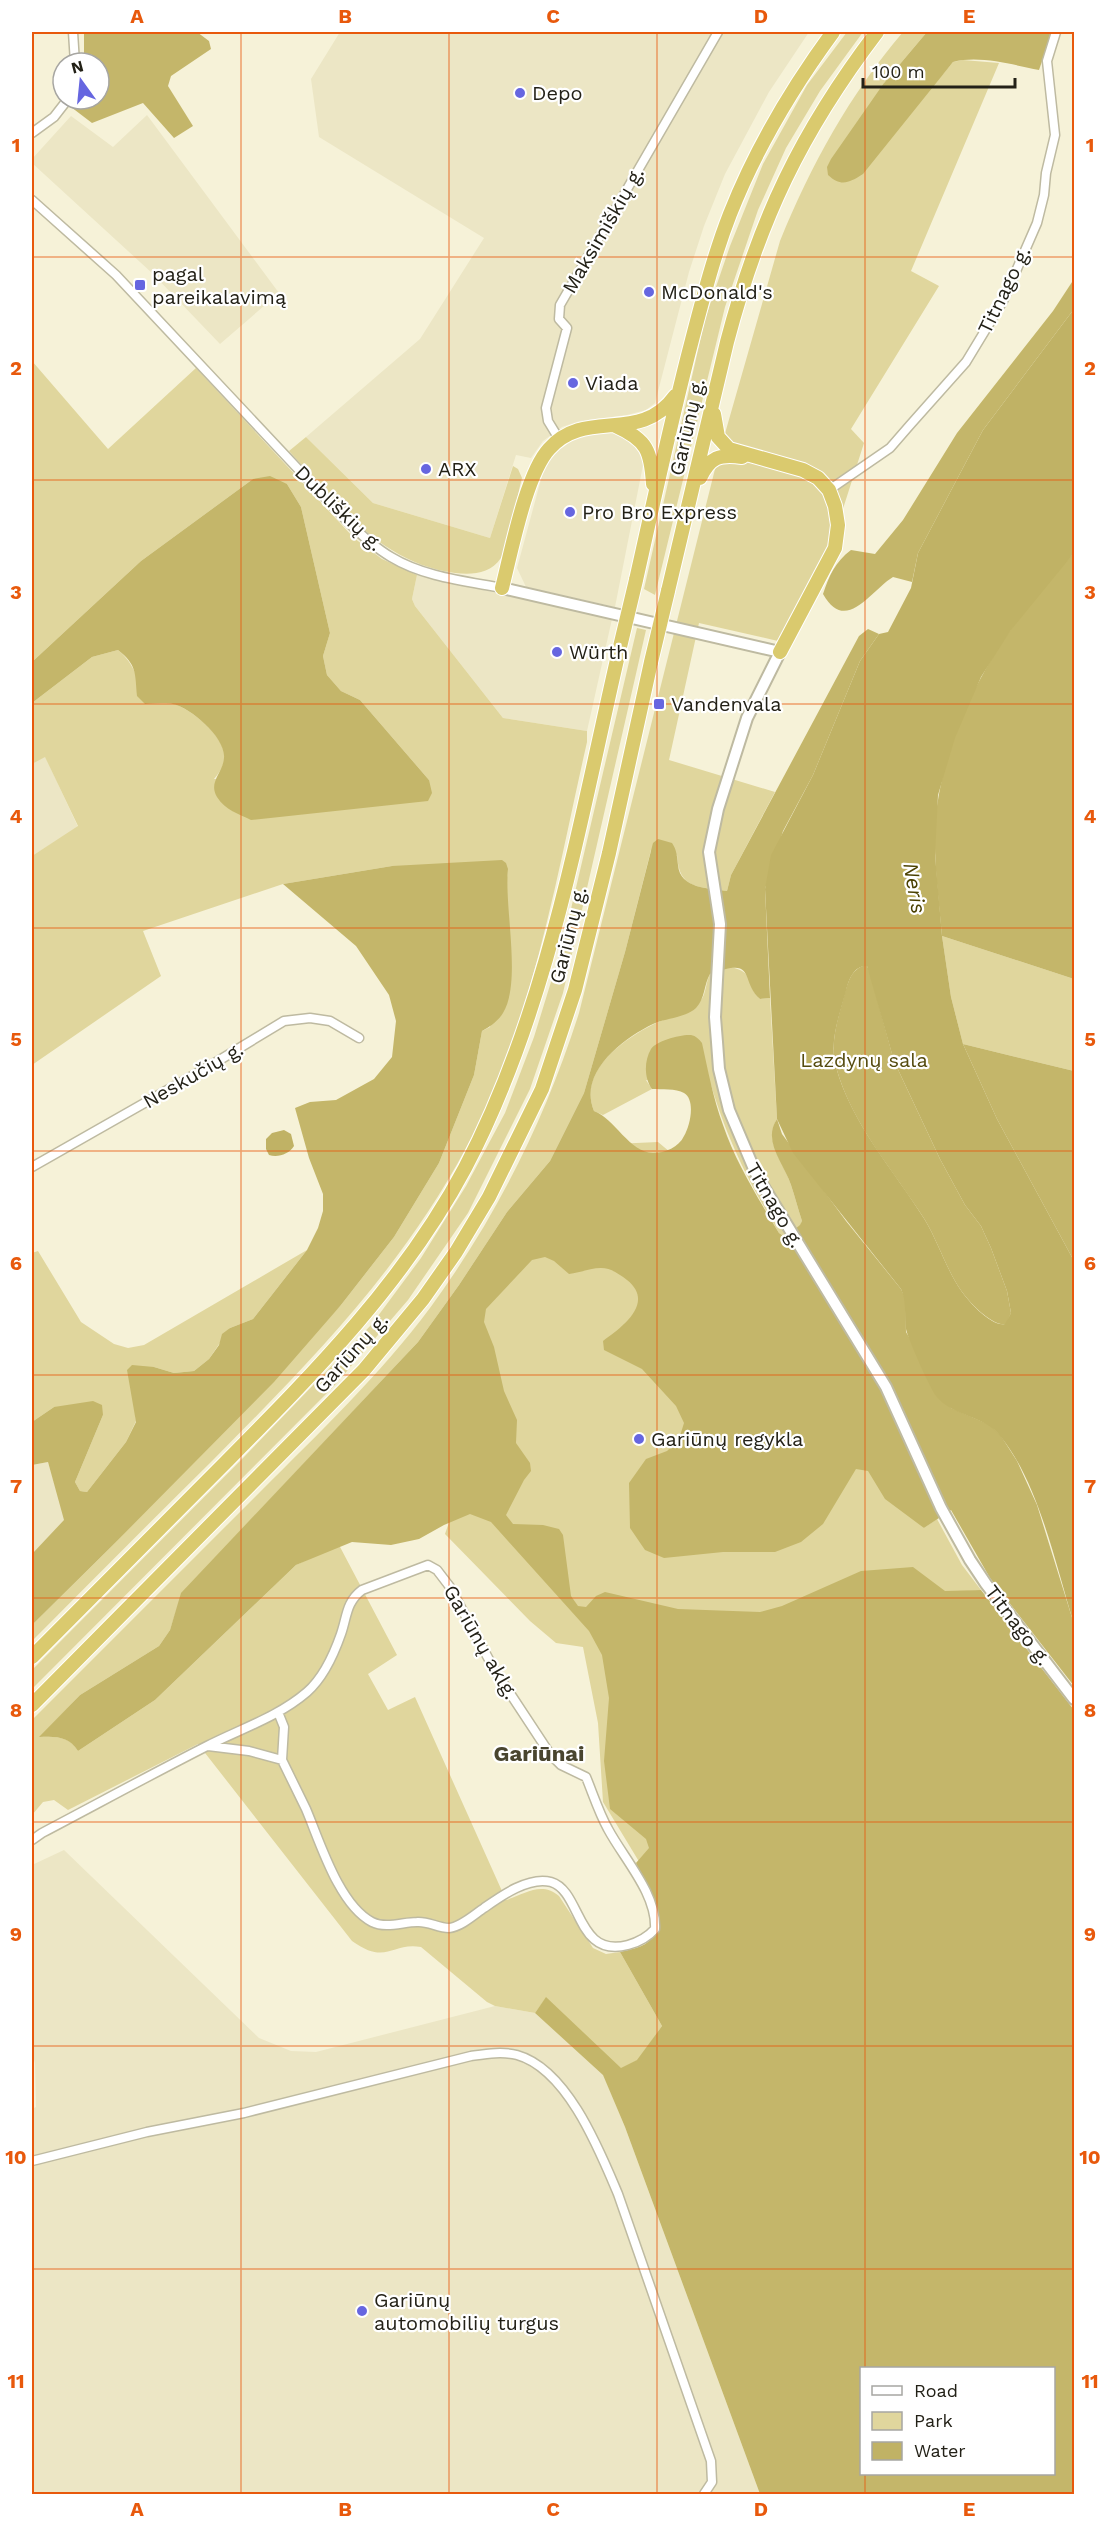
<svg xmlns="http://www.w3.org/2000/svg" width="1106" height="2526" font-family="'Work Sans',sans-serif">
<style>
.built{fill:#ece6c5}
.green{fill:#e0d69d}
.forest{fill:#c4b66a;fill-rule:evenodd}
.water{fill:#c0b265;fill-rule:evenodd}
.lines{fill:none;stroke-linecap:round;stroke-linejoin:round}
.minor-casing{stroke:#bebaa1;stroke-width:11}
.tertiary-casing{stroke:#bebaa1;stroke-width:14}
.trunk-casing{stroke:#fff;stroke-width:16}
.minor{stroke:#fff;stroke-width:8}
.tertiary{stroke:#fff;stroke-width:10}
.trunk{stroke:#daca6e;stroke-width:14}
.trunk-bridge-casing{stroke:#fff;stroke-width:16;stroke-linecap:butt}
.trunk-bridge{stroke:#daca6e;stroke-width:14}
.grid{fill:none;stroke:#e8590c;stroke-width:1.5;stroke-opacity:0.55}
.poi-dot{fill:#6666e0;stroke:#fff;stroke-width:2}
.labels{text-anchor:middle;dominant-baseline:central;stroke-width:4.5;stroke-linejoin:round;paint-order:stroke}
.poi-label{font-size:20px;fill:#232117;stroke:#fff;text-anchor:start}
.street-label{font-size:20px;fill:#232117;stroke:#fff}
.park-label{font-size:20px;fill:#554b0f;stroke:#fff}
.water-label{font-size:21px;font-style:italic;fill:#4a4000;stroke:#fff}
.quarter-label{font-size:22px;font-weight:bold;fill:#49452f;stroke:#fff}
.neatline{fill:none;stroke:#e8590c;stroke-width:2}
.grid-label{font-size:20px;text-anchor:middle;font-weight:bold;fill:#e8590c}
</style>
<rect width="100%" height="100%" fill="#f6f2d8"/>
<path class="built" d="M340 32H809L769 92 725 174 704 226 689 272 655 403 646 410 627 415 580 421 562 427 543 441 531 458 516 455 490 538 373 503 306 437 420 339 484 238 319 137 311 79Z
M147 115 279 293 220 344 152 273 32 163V159L71 116 113 147Z
M602 432 620 433 634 441 645 455 615 607 526 587 517 568 543 472 549 459 565 443 579 436Z
M417 575 612 619 587 731 503 718 415 606 412 599Z
M45 756 78 827 32 856V764Z
M48 1462 65 1520 32 1554V1465Z
M64 1850 259 2038 291 2051 316 2052 495 2006 535 2013 603 2074 625 2127 760 2494H32V2109L36 2107 35 2063 32 2052V1865Z"/>
<path class="green" d="M847 32H863L820 91 786 148 758 210 725 307 655 595 644 589 705 319 730 246 763 164 807 85Z
M903 32H927L884 83 943 74 953 62 963 60 999 63 911 271 939 286 851 429 864 443 833 540 785 636 778 641 699 623 669 760 775 792 731 875 727 891C698 886 679 890 677 855L651 850 625 952 584 1093 550 1161 507 1212 459 1285 418 1342 182 1593 170 1630 159 1646 80 1695 40 1737C55 1736 70 1736 78 1751L155 1700 296 1565 339 1545 397 1655 368 1674 388 1710 415 1697 506 1900C525 1894 541 1881 559 1896L593 1948 606 1954 620 1952 662 2026 638 2060 621 2069 546 1998 535 2013 495 2006 487 2002 421 1947C391 1942 387 1966 352 1941L198 1744 68 1810 54 1800 43 1802 32 1815V1720C108 1644 184 1568 260 1492 319 1433 380 1375 430 1308 496 1218 545 1120 579 1013L716 465 780 241C811 165 850 94 903 32Z
M32 361 108 449 196 368 354 538 382 559 417 575 412 599 415 606 503 718 587 731V742C556 878 533 1024 466 1148 400 1271 310 1362 213 1460 152 1520 92 1581 32 1641V1625L109 1549 341 1305 394 1237 439 1163 474 1075 482 1031 490 1027 508 869 392 866 283 884 143 931 161 976 32 1065V856L78 826 45 757 32 764V703L92 657 118 650C136 665 139 683 145 704 154 704 166 702 174 704 193 710 225 737 225 758 224 766 219 773 214 779L429 780 360 700 341 691 327 675 323 656 330 633 301 507 287 484 253 479 141 561 32 662Z
M306 437 373 503 490 538 513 466 518 469 522 478C517 496 509 545 501 558 490 574 472 575 455 573 380 563 337 503 289 451Z
M637 628 646 630 563 993 530 1089 468 1213 408 1300 335 1385 32 1689V1670L243 1458 372 1324 421 1258 466 1186 505 1113 534 1037 563 943Z
M942 936 1074 979V1071L963 1044 951 997Z
M729 967C756 971 745 985 760 999L770 998 777 1119C763 1141 784 1163 791 1185 795 1197 798 1209 802 1221L801 1225 785 1237 779 1233C749 1182 728 1142 711 1085L646 1080 652 1089 603 1115 594 1111C578 1072 621 1041 652 1025 667 1017 689 1014 701 1000 706 994 706 981 710 974Z
M658 1142 682 1162 924 1528 937 1519 962 1565 981 1590 967 1591 1074 2494 1054 2368 658 1893 603 1802 598 1723 583 1647 556 1643 530 1621 445 1534 457 1499 470 1328 614 1144Z
M307 1250 253 1319 230 1328 209 1359 194 1371 174 1373 154 1367 134 1400 136 1421 126 1442 87 1492 80 1491 75 1482 103 1415 54 1407 32 1422V1253L38 1251 81 1322 114 1344 128 1348 144 1345Z"/>
<path class="forest" d="M84 32H197L209 41 211 49 171 76 168 86 193 126 174 138 143 103 92 123 71 107 74 99H99V63H84Z
M927 32H1052L1039 70C1013 65 980 55 953 62L863 174C849 183 841 187 828 175L827 167 831 159 884 83Z
M1074 279V309L983 430 918 553 912 582 893 577C871 590 846 635 823 594 829 576 835 562 851 550L875 554 903 520 957 433 1053 311Z
M270 476 287 484 301 507 330 633 323 656 327 675 341 691 360 700 429 780 432 793 428 801 251 820C239 814 225 810 217 797 208 782 223 773 224 758 226 738 191 708 173 704 165 702 154 704 145 704L137 696C135 673 137 665 118 650L92 657 32 703V662L141 561 253 479Z
M1074 553V979L942 936C938 889 930 840 939 794 956 702 1010 619 1074 553Z
M868 629 879 634 860 661 813 775 783 831 765 889 770 998 760 999C739 980 758 956 710 974 704 984 705 999 696 1008 685 1018 666 1018 653 1024 622 1039 578 1073 594 1111 615 1119 629 1152 653 1153 665 1153 679 1147 684 1136 690 1126 696 1100 684 1093 676 1088 661 1090 652 1089 644 1078 644 1061 651 1049 656 1041 681 1034 691 1035 696 1036 699 1039 702 1043 708 1070 713 1098 723 1125 736 1163 758 1198 779 1233L785 1237 800 1225 802 1221C798 1209 795 1197 791 1185 784 1163 762 1141 777 1119L782 1134 846 1221 901 1289 905 1298 906 1332 951 1408 990 1425 1001 1436 1017 1461 1037 1505 1074 1624V1686L990 1578 951 1510 924 1528 885 1499 868 1471 856 1469 823 1524 801 1542 775 1552H723L664 1558 645 1550 630 1528 629 1483 646 1459 667 1451 679 1439 684 1423 676 1406 642 1369 604 1350 603 1341C621 1328 656 1303 627 1280 619 1274 611 1268 601 1268 591 1268 579 1273 569 1274L554 1261 545 1257 532 1260 486 1309 484 1322 494 1347 504 1391 517 1420 516 1443 530 1463 531 1471 524 1480 506 1515 513 1524 543 1525 559 1529 563 1535 571 1596 578 1606 586 1607 596 1596 605 1592 678 1609 760 1612 782 1606 861 1571 913 1567 945 1591 981 1590 1074 1710V2494H760L625 2127 603 2075 535 2013 546 1997 621 2068 637 2060 662 2026 620 1952C642 1947 652 1945 660 1923L636 1863 649 1848 646 1839 610 1809 604 1761 609 1698 602 1655 589 1631 491 1522 470 1514 444 1525 419 1539 391 1545 352 1542 296 1565 155 1700 78 1751C69 1736 55 1736 39 1737L80 1695 159 1646 170 1630 181 1593 418 1342 459 1285 507 1212 550 1161 584 1093 625 952 653 843 658 839 672 843C677 850 677 857 678 865 680 889 709 888 727 891L731 875 859 636ZM862 2368H1054V2474H862Z
M502 860 506 863 508 869C504 907 522 982 503 1013 499 1020 490 1027 482 1031L474 1075 439 1163 394 1237 341 1305 274 1382 109 1549 32 1625V1554L64 1520 48 1462 32 1465V1422L54 1407 93 1401 102 1405 103 1415 75 1482 80 1491 87 1492 126 1442 136 1422 127 1370 132 1365 154 1367 174 1373 194 1371 209 1359 219 1345 222 1334 230 1328 253 1319 307 1250 318 1228 323 1211V1194L309 1158 295 1108 310 1102 336 1100 374 1079 392 1057 396 1021 389 995 356 946 283 884 392 866Z
M863 966H867L870 973 894 1061 940 1159 965 1205 981 1226 991 1248 1007 1291 1011 1313 1006 1324C992 1327 968 1301 960 1289 946 1268 938 1242 925 1220 894 1171 852 1125 836 1067 830 1043 837 1022 843 1000 847 987 849 971 863 966Z
M963 1044 1074 1071V1261L997 1119Z"/>
<path class="water" d="M1074 309V553L1011 630 981 677 955 738 938 795 935 855 942 936 951 997 963 1044 997 1119 1074 1261V1624C1056 1566 1039 1484 1001 1437 985 1415 953 1417 936 1396 930 1388 908 1339 906 1329 904 1315 907 1302 901 1289L793 1153 777 1119 765 889 771 855 813 775 860 661 879 634 888 632 911 588 918 553 983 430ZM867 966 894 1061 940 1159 965 1205 981 1226 991 1248 1007 1291 1011 1313 1005 1324C991 1327 968 1301 960 1289 946 1268 938 1242 925 1220 894 1170 852 1125 836 1067 829 1041 839 1017 846 991 848 981 854 965 867 966Z
M284 1130 291 1134 294 1146C289 1154 278 1158 269 1155L266 1149V1139L272 1133Z"/>
<g class="lines">
<defs>
<path id="minor" d="M73 32 75 63
M32 133 54 117 68 99
M32 200 116 275 345 519C359 533 374 547 391 557 424 577 465 581 502 588
M559 439 548 421 546 408 567 328 559 319 560 305 718 32
M829 490 890 448 910 425 966 362 1003 301 1037 223 1044 195 1046 173 1055 135 1047 61 1056 32
M32 1167 213 1064 284 1021 310 1018 330 1021 359 1038
M278 1712 284 1727 282 1760
M32 1840 42 1833C97 1804 152 1774 207 1746 240 1729 278 1717 307 1692 323 1678 334 1654 341 1634 347 1617 346 1602 362 1590L428 1565 437 1570 450 1587 494 1669 550 1754 561 1765 586 1777C593 1794 599 1813 608 1829 624 1859 657 1894 655 1929 647 1938 639 1942 628 1945 576 1959 582 1891 551 1882 529 1876 501 1896 484 1908 475 1914 461 1927 449 1928 438 1928 428 1921 417 1922 403 1922 386 1929 372 1922 339 1905 320 1842 306 1809 298 1793 290 1776 282 1760L249 1751 208 1746
M32 2161 147 2132 244 2113 471 2056C485 2054 502 2051 517 2055 567 2069 599 2149 618 2194L711 2461 712 2482 704 2494"/>
<path id="tertiary" d="M502 588 780 652 747 718 718 809 709 852 720 924 715 1017 717 1042 719 1069 729 1110 757 1176 886 1387 941 1508 970 1560 986 1584 1074 1699"/>
<path id="trunk" d="M714 414 718 437 729 449 803 470 818 478 829 490 835 506 838 525 835 548 780 652
M616 426C647 440 651 451 653 484
M700 478C710 457 719 454 742 457
M636 580C654 500 671 420 692 340 703 298 714 255 730 214 756 148 792 88 833 32
M502 588C511 553 526 474 549 449 586 407 640 445 675 396
M668 591 727 342C759 220 801 132 877 32
M32 1657C97 1591 162 1526 227 1461 316 1371 405 1281 465 1168 548 1010 579 824 619 651
M32 1705 364 1370 423 1299 456 1252 489 1197 542 1089 575 990 609 853 651 662"/>
</defs>
<use href="#minor" class="minor-casing"/>
<use href="#tertiary" class="tertiary-casing"/>
<use href="#trunk" class="trunk-casing"/>
<use href="#minor" class="minor"/>
<use href="#tertiary" class="tertiary"/>
<use href="#trunk" class="trunk"/>
<defs>
<path id="trunk-bridge" d="M619 651 636 580
M651 662 668 591"/>
</defs>
<use href="#trunk-bridge" class="trunk-bridge-casing"/>
<use href="#trunk-bridge" class="trunk-bridge"/>
</g>
<path class="grid" d="M241 32V2494M449 32V2494M657 32V2494M865 32V2368M32 257H1074M32 480H1074M32 704H1074M32 928H1074M32 1151H1074M32 1375H1074M32 1598H1074M32 1822H1074M32 2046H1074M32 2269H1074M865 2474V2494"/>
<g class="poi-dot">
<circle cx="520" cy="93" r="6"/>
<rect x="134" y="279" width="12" height="12" rx="3"/>
<circle cx="649" cy="292" r="6"/>
<circle cx="573" cy="383" r="6"/>
<circle cx="426" cy="469" r="6"/>
<circle cx="570" cy="512" r="6"/>
<circle cx="557" cy="652" r="6"/>
<rect x="653" y="698" width="12" height="12" rx="3"/>
<circle cx="639" cy="1439" r="6"/>
<circle cx="362" cy="2311" r="6"/>
</g>
<g class="labels">
<g class="poi-label">
<text x="532" y="93">Depo</text>
<text x="152" y="274">pagal<tspan x="152" dy="23">pareikalavimą</tspan></text>
<text x="661" y="292">McDonald's</text>
<text x="585" y="383">Viada</text>
<text x="438" y="469">ARX</text>
<text x="582" y="512">Pro Bro Express</text>
<text x="569" y="652">Würth</text>
<text x="671" y="704">Vandenvala</text>
<text x="651" y="1439">Gariūnų regykla</text>
<text x="374" y="2300">Gariūnų<tspan x="374" dy="23">automobilių turgus</tspan></text>
</g>
<g class="street-label">
<text transform="translate(603 230) rotate(-60)">Maksimiškių g.</text>
<text transform="translate(1004 290) rotate(-64)">Titnago g.</text>
<text transform="translate(687 427) rotate(-77)">Gariūnų g.</text>
<text transform="translate(339 508) rotate(44)">Dubliškių g.</text>
<text transform="translate(568 935) rotate(-76)">Gariūnų g.</text>
<text transform="translate(193 1075) rotate(-30)">Neskučių g.</text>
<text transform="translate(775 1205) rotate(60)">Titnago g.</text>
<text transform="translate(351 1353) rotate(-48)">Gariūnų g.</text>
<text transform="translate(1018 1625) rotate(53)">Titnago g.</text>
<text transform="translate(481 1642) rotate(60)">Gariūnų aklg.</text>
</g>
<g class="park-label">
<text x="864" y="1060">Lazdynų sala</text>
</g>
<g class="water-label">
<text transform="translate(915 888) rotate(80)">Neris</text>
</g>
<g class="quarter-label">
<text x="539" y="1753">Gariūnai</text>
</g>
</g>
<rect width="1106" height="2526" fill="none" stroke="#ffffff" stroke-width="66"/>
<rect x="860" y="2367" width="195" height="108" fill="#ffffff" stroke="#a7a6a2" stroke-width="1.5"/>
<rect x="872" y="2386" width="30" height="9" fill="#ffffff" stroke="#a7a6a2" stroke-width="1.5"/>
<text x="914" y="2397" font-size="18" fill="#232117">Road</text>
<rect x="872" y="2412" width="30" height="18" fill="#e0d69d" stroke="#a7a6a2" stroke-width="1.5"/>
<text x="914" y="2427" font-size="18" fill="#232117">Park</text>
<rect x="872" y="2442" width="30" height="18" fill="#c0b265" stroke="#a7a6a2" stroke-width="1.5"/>
<text x="914" y="2457" font-size="18" fill="#232117">Water</text>
<g transform="translate(81 81) rotate(345)"><circle r="28" fill="#ffffff" stroke="#a7a6a2" stroke-width="1.5"/>
<path d="M0-4.5L10 22L0 15L-10 22Z" fill="#6666e0"/>
<text y="-9" font-size="16" font-weight="bold" text-anchor="middle" fill="#232117">N</text>
</g>
<path d="M863 78v9h152v-9" fill="none" stroke="#232117" stroke-width="3"/>
<text x="872" y="78" font-size="18" fill="#232117" stroke="#ffffff" stroke-width="4.5" paint-order="stroke">100 m</text>
<rect x="33" y="33" width="1040" height="2460" class="neatline"/>
<g class="grid-label">
<text x="137" y="23">A</text>
<text x="345" y="23">B</text>
<text x="553" y="23">C</text>
<text x="761" y="23">D</text>
<text x="969" y="23">E</text>
<text x="16" y="152">1</text>
<text x="1090" y="152">1</text>
<text x="16" y="375">2</text>
<text x="1090" y="375">2</text>
<text x="16" y="599">3</text>
<text x="1090" y="599">3</text>
<text x="16" y="823">4</text>
<text x="1090" y="823">4</text>
<text x="16" y="1046">5</text>
<text x="1090" y="1046">5</text>
<text x="16" y="1270">6</text>
<text x="1090" y="1270">6</text>
<text x="16" y="1493">7</text>
<text x="1090" y="1493">7</text>
<text x="16" y="1717">8</text>
<text x="1090" y="1717">8</text>
<text x="16" y="1941">9</text>
<text x="1090" y="1941">9</text>
<text x="16" y="2164">10</text>
<text x="1090" y="2164">10</text>
<text x="16" y="2388">11</text>
<text x="1090" y="2388">11</text>
<text x="137" y="2516">A</text>
<text x="345" y="2516">B</text>
<text x="553" y="2516">C</text>
<text x="761" y="2516">D</text>
<text x="969" y="2516">E</text>
</g>
</svg>
